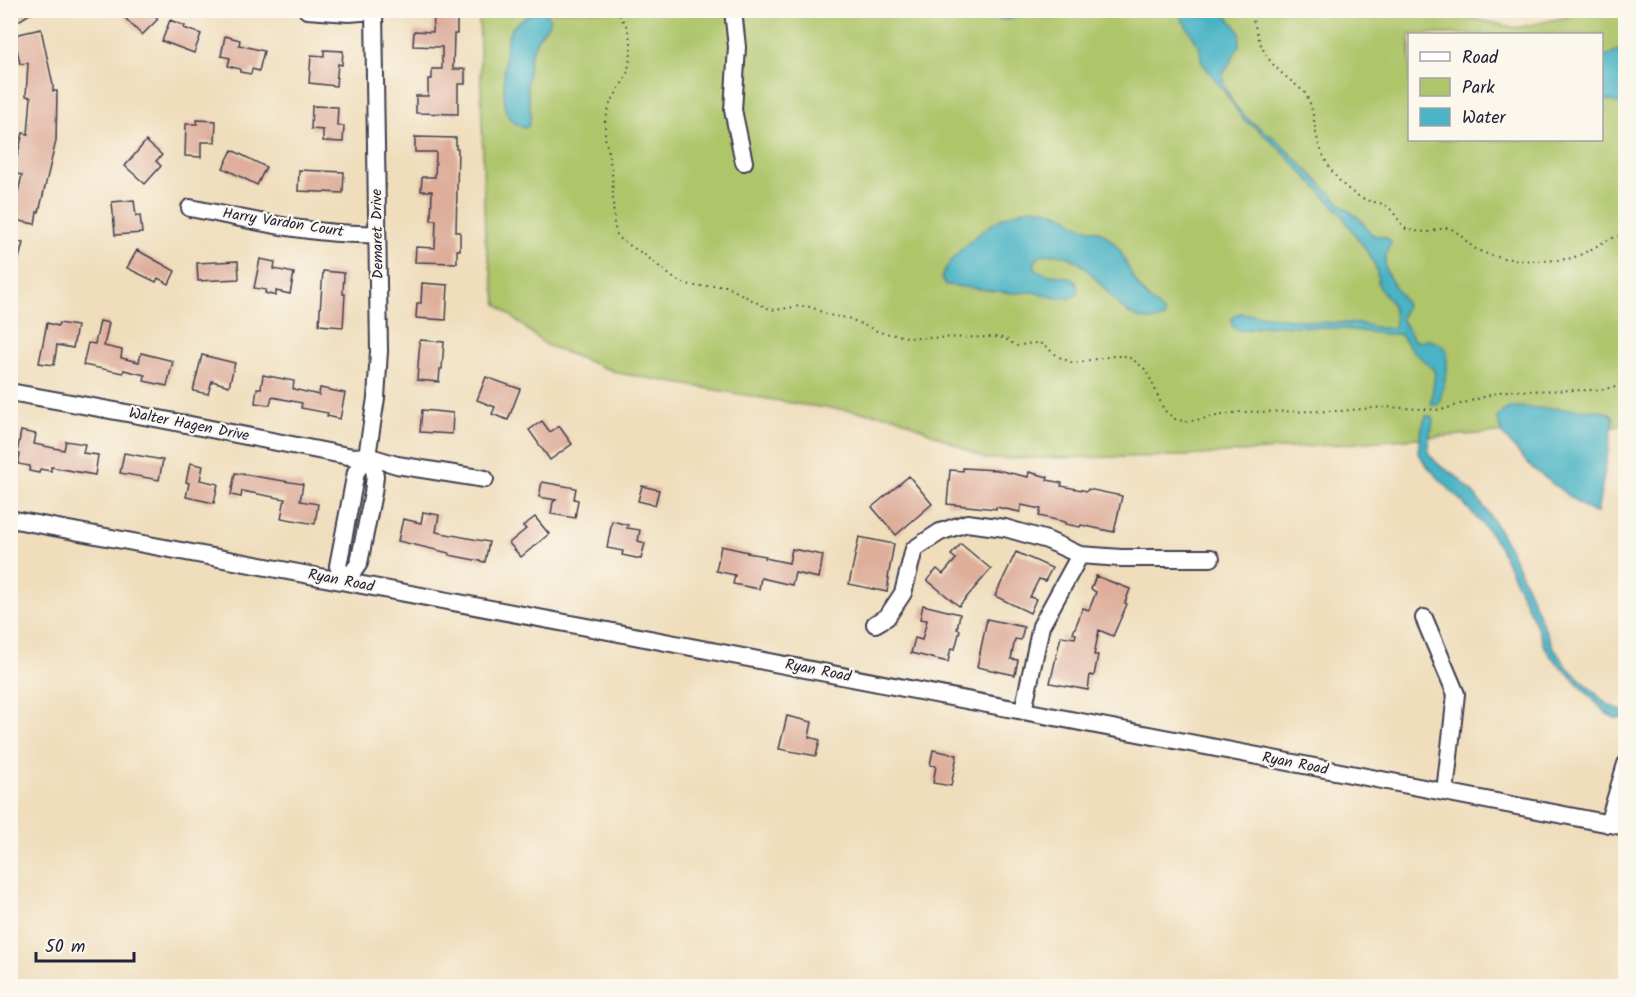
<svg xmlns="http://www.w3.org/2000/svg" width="1636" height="997" font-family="Kalam,sans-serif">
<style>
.green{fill:#aec56a;stroke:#687452;stroke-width:1.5;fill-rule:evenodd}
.water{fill:#48b4c5;stroke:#356b80;stroke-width:1.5}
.building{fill:#deae9b}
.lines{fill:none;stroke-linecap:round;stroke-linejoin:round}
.street-casing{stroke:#413e4e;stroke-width:20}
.path{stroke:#413e4e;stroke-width:2;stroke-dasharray:1.5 4.5;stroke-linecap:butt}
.street{stroke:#fff;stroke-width:16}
.labels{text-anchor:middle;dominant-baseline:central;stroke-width:4.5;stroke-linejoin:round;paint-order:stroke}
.street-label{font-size:15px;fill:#22223b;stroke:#fbf7ec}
</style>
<rect width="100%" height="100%" fill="#fbf7ec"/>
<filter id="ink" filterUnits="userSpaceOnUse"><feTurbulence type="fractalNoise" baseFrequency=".0167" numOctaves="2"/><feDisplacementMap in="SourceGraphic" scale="12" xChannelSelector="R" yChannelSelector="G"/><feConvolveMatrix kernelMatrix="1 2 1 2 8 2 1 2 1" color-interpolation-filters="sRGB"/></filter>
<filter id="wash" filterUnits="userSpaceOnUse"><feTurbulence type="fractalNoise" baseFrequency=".008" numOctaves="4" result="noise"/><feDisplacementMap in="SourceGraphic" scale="24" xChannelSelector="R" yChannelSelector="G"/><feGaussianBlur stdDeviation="1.35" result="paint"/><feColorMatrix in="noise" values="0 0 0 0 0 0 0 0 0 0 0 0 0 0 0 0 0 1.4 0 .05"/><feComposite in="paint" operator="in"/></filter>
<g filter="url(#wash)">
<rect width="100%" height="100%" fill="#efddbb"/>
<path class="green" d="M1433 10 1516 28 1594 11H1625V425L1430 437 1188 456 986 459 895 416 803 405 618 373 546 345 497 304 485 238 479 11ZM1410 34H1602V140H1410Z"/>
<path class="water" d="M979 11 1021 10V11C1010 27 994 17 979 11Z
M1177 11H1223L1240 32 1239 46 1223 75 1224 86 1234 104 1246 118 1276 139 1344 207 1360 219 1371 234C1379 238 1387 234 1391 243 1375 272 1395 281 1406 305L1401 319 1414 340 1420 342 1428 339 1442 345 1447 351V372L1439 403 1437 405 1432 404 1431 402 1435 374 1433 369 1412 350 1400 334H1384L1345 329 1279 325 1263 326 1241 331 1233 327 1231 321 1234 315 1241 313 1318 322 1361 324 1379 328H1394C1396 321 1394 308 1390 301 1388 297 1384 294 1381 290 1376 283 1379 275 1376 268 1368 247 1350 232 1341 213L1278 147 1255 127 1244 121 1224 91 1201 61 1200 48 1197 43Z
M538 12H544L548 15 550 22 537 39 530 56 527 85 531 114 529 125 525 128C517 126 511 122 507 114 502 105 504 44 509 34 514 22 526 16 538 12Z
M1625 49H1626L1625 105 1602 99V59L1618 50Z
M1031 208 1049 210 1064 216 1079 226 1101 232 1110 239 1120 250 1132 276 1144 294 1163 312 1165 315 1164 318C1122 333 1103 274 1073 259 1064 254 1051 253 1041 255L1034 263 1036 270C1041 272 1045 274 1050 275 1064 277 1079 274 1078 294 1064 304 1047 294 1032 292 1026 292 1019 293 1013 293 990 291 968 287 946 285L941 278C948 258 975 236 992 224 1003 216 1018 211 1031 208Z
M1511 407 1600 410 1610 414 1614 418 1597 513 1592 512 1578 503 1531 467 1502 434 1497 418 1502 412Z
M1426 416H1432L1434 420C1432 429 1426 442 1429 451 1433 464 1446 469 1456 476 1463 483 1472 491 1478 499 1512 542 1530 598 1553 647L1565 665 1608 705 1624 712 1625 716 1623 718H1615L1607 714 1549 654 1543 644 1537 627 1500 548 1491 534 1465 505 1425 464 1418 451 1422 427Z"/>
<g id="blocks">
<path class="building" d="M10 10H36L14 24 10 18Z
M117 10H149L158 19 142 35Z
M434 16 457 17V34H454L453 69H465V84H458V114L416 113V96H428V79H432V69H442V47L413 46 414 31 433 32Z
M170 20 185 26 184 28 201 34 194 53 162 41Z
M41 29 53 85V91H57L56 141 39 212H37L35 224 10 219V204L15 205 22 175 13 173 23 133 28 134 31 97 26 96 28 63 20 64 14 35Z
M225 36 240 40 239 45 264 51 259 71 252 69 251 74 240 72V69L228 66 230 58 221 56Z
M324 50 343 51 342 65 338 64 336 86 309 83 311 55 324 56Z
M312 106 338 107 337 126H344L343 142 323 141V130L311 129Z
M197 120 216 121 215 142H201V157L185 156 186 124H197Z
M415 137 456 138V149H458L456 232H460V250H457V263L415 262 416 247 435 248 436 220H431L432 191H421L422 177H435L436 152H415Z
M146 141 162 155 156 161 161 166 145 184 125 166Z
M232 150 266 167 257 185 223 168Z
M299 170 344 172 343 193 298 191Z
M134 200 136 216 140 215 142 233 115 235 112 202Z
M10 240 23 243 14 278 10 277Z
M137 250 175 271 169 284 158 278 156 282 127 268Z
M260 259 275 262 274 269 294 273 290 294 276 291V296L265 293 266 290 254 288Z
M238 261 239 279 198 281 197 263Z
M323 271 344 273 343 294H345L343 327 319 325Z
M422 283 448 285 446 320 416 318 417 303H421Z
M100 321 109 323 104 346 122 350 121 358 139 362 141 353 173 361 167 386 144 381 145 375 124 370 123 373 83 365 88 343 95 344Z
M47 323 58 326 59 323 77 326 73 348 57 345 54 365 39 363Z
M420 340 444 342 442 369H440L439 382 417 380Z
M202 355 235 363 229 386 212 381 208 394 193 391Z
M263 375 294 381 293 389 319 395 320 388 345 393 340 419 327 416 328 413 301 408 302 403 272 397 270 405 255 403 257 388H261Z
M486 377 520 389 508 420 492 414 495 407 477 400Z
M422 410 453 413 452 434 420 432Z
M542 421 550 432 559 426 572 444 550 460 529 430Z
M21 431 36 434 34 444 64 450 66 441 85 444 83 453 98 455 95 475 51 467V471L40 469 39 473 29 471 30 466 18 464 20 454 17 453Z
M124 453 163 460 159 480 120 473Z
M190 463 203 466 200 480 218 484 214 503 186 497 189 483 186 482Z
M963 468 997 470 1028 477 1029 472 1048 477 1047 480 1062 483 1061 486 1087 491 1088 489 1122 496 1114 532 1081 525 1080 527 1065 524V522L1039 516 1041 509 1021 505 1020 512 996 507V509L947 504 950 470 963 471Z
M235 473 303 484 300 501 318 504 315 524 281 518 285 499 242 491 241 497 231 495Z
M909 476 932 504 896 535 872 507Z
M542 482 576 488 574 499 578 500 575 518 551 514 553 502 556 500 539 497Z
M642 486 659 490 655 505 638 501Z
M423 512 439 515 436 532 489 542 485 562 449 555V553L398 541 403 519 421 523Z
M535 517 549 534 521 557 509 543 526 529 523 526Z
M612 521 628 525 627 528 640 530 638 541 645 543 641 559 622 555 623 551 607 548Z
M859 537 894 544 888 578H889L887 592 849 584Z
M961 544 991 569 959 606 927 580 937 569 943 574 956 559 951 555Z
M721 546 748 552 747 553 766 556 765 558 789 563 792 549 823 555 819 578 795 573 792 585 761 578 759 589 733 584 735 575 716 571Z
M1016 552 1052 568 1045 581 1039 579 1030 597 1036 599 1030 613 995 596Z
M1096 576 1130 589 1125 603 1127 604 1113 636 1099 630 1094 655H1098L1094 676 1090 675 1088 690 1050 683 1061 636 1075 638 1076 634 1073 633 1083 608 1089 610 1096 592 1091 589Z
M923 605 960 614 957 629 960 630 955 649 951 648 948 662 911 653 915 638 922 640 927 620 920 619Z
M987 619 1024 627 1021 640 1015 639 1011 659 1018 660 1015 675 977 667Z
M787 716 812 722 809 737 820 740 816 756 779 749Z
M933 750 957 755 951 786 933 783 936 766 930 765Z"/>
</g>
</g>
<g filter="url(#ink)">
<use href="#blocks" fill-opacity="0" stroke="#413e4e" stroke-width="1.5"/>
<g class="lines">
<defs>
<path id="street" d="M307 10 349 13 374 11
M733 10 737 47 733 110 744 162
M190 208C252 220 314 236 377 234
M10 392 160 419 353 457 367 456 397 465 485 479
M367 456 373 463 375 476 373 493 359 563 346 582 338 566 356 472 367 456 376 398 379 351 374 10
M10 519 608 631 1626 827
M1424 618 1456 694 1445 792
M875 624 887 617 903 593 914 549 940 532 967 523 1005 528 1047 540 1080 555 1121 558H1211
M1023 711 1041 626 1080 555
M1608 824 1626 764"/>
</defs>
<use href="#street" class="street-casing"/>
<path class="path" d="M616 10 627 27 631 43V53L627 75 610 104 605 122V137L612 171 614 225 618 238 645 255 676 280 683 283 695 286H726L767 308 775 310 800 306 811 307 828 315 848 318 879 332 914 338 998 337 1006 339 1016 346 1032 343 1042 344 1059 357 1073 363 1113 356H1126L1132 359 1144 368 1151 380 1164 410 1175 419 1186 422 1238 412 1340 411 1385 407 1441 410 1503 391 1598 390 1626 385
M1248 10C1256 23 1257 38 1264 51 1272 68 1291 80 1305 93 1316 110 1313 132 1321 150 1329 171 1345 192 1367 200 1374 203 1383 202 1388 207 1395 213 1399 222 1406 229 1413 231 1421 232 1429 232 1436 231 1444 226 1451 229 1461 233 1467 244 1476 249 1497 262 1548 263 1571 258 1590 253 1608 236 1626 234"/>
<use href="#street" class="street"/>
</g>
</g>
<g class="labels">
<g class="street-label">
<text transform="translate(283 223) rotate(9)">Harry Vardon Court</text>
<text transform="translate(378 234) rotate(-91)">Demaret Drive</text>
<text transform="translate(189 425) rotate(11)">Walter Hagen Drive</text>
<text transform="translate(341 581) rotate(11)">Ryan Road</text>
<text transform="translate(818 671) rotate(11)">Ryan Road</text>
<text transform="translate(1295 764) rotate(11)">Ryan Road</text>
</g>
</g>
<rect width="1636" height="997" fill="none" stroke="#fbf7ec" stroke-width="36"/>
<rect x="1408" y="33" width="195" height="108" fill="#fbf7ec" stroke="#a4a2a5" stroke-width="1.5"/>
<rect x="1420" y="52" width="30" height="9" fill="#ffffff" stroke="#a4a2a5" stroke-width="1.5"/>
<text x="1462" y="63" font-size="18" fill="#22223b">Road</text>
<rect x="1420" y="78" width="30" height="18" fill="#aec56a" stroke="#a4a2a5" stroke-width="1.5"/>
<text x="1462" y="93" font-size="18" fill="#22223b">Park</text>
<rect x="1420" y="108" width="30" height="18" fill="#48b4c5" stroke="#a4a2a5" stroke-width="1.5"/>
<text x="1462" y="123" font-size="18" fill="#22223b">Water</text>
<path d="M36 952v9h98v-9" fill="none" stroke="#22223b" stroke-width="3"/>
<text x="45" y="952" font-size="18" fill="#22223b" stroke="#fbf7ec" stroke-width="4.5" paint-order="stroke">50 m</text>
</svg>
